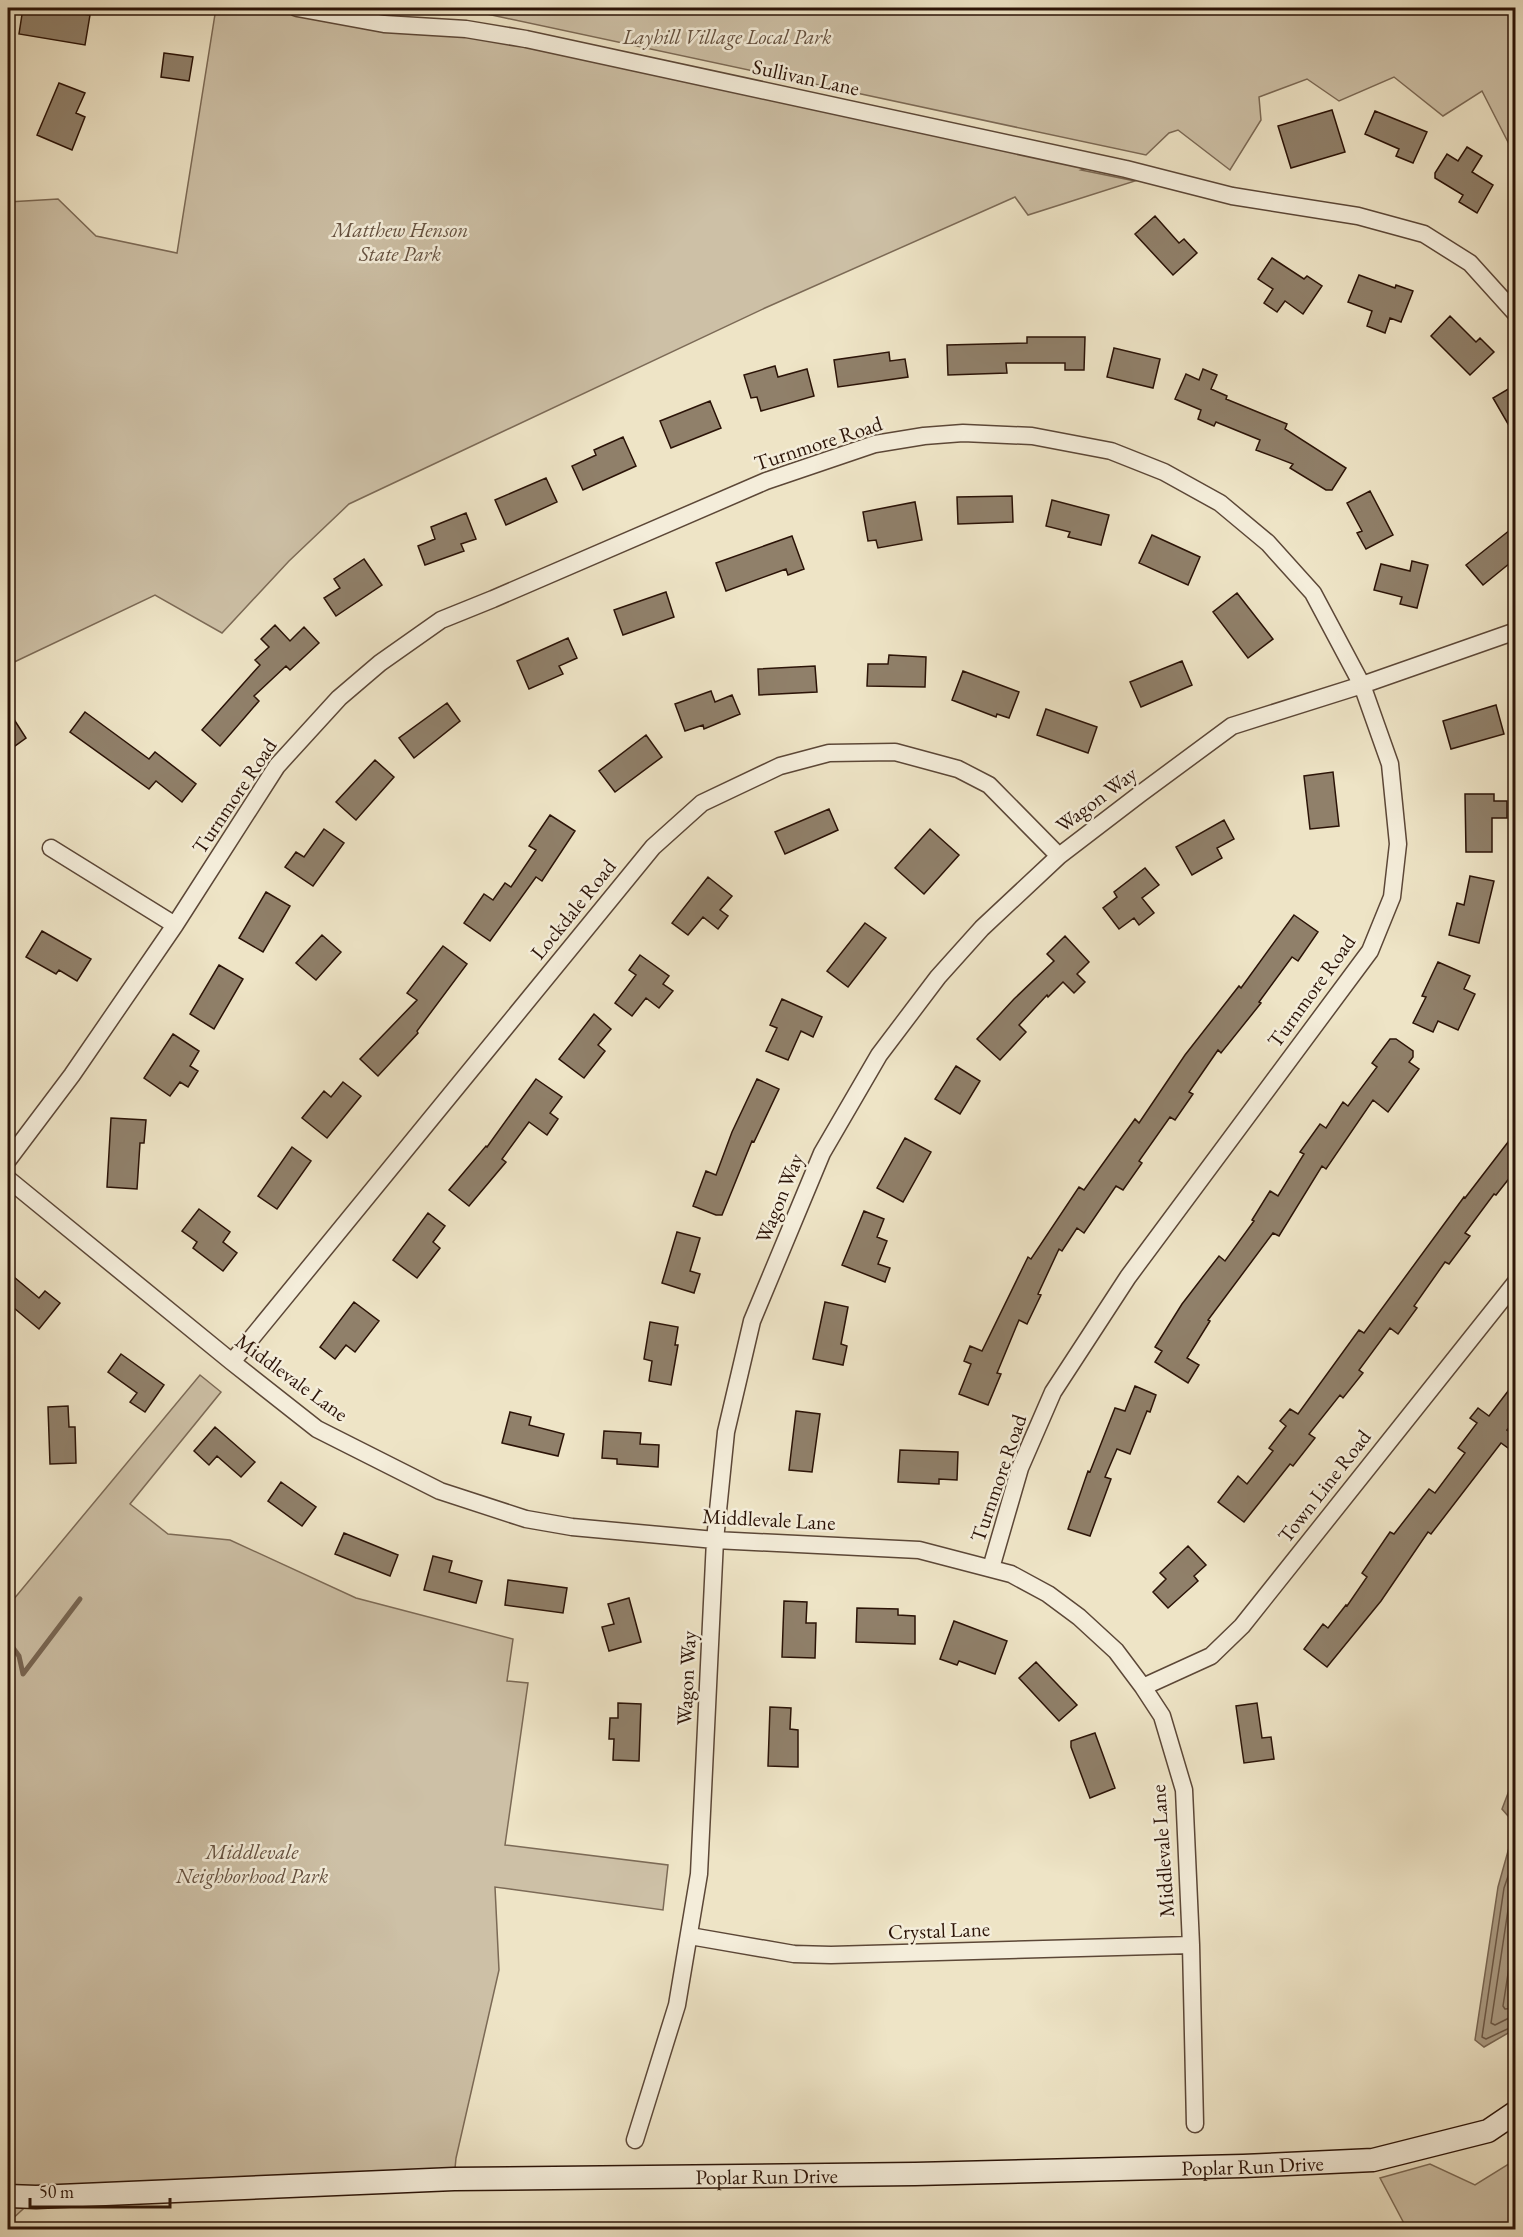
<svg xmlns="http://www.w3.org/2000/svg" width="1523" height="2237" font-family="'EB Garamond',serif">
<style>
.green{fill:#cdc0a6;stroke:#7c6a56;stroke-width:1.5}
.water{fill:#ac9d85;stroke:#786653;stroke-width:1.5}
.lines{fill:none;stroke-linecap:round;stroke-linejoin:round}
.shore{stroke:#6c5846;stroke-width:1.5}
.stream{stroke:#786653;stroke-width:5}
.building{fill:#90806a;stroke:#2b1307;stroke-width:1.5}
.street-casing{stroke:#5c4737;stroke-width:19}
.secondary-casing{stroke:#2b1307;stroke-width:25}
.street{stroke:#f4edda;stroke-width:16}
.secondary{stroke:#f4edda;stroke-width:22}
.labels{text-anchor:middle;dominant-baseline:central;stroke-width:5;stroke-linejoin:round;paint-order:stroke}
.park-label{font-size:21px;font-style:italic;fill:#64503f;stroke:#f4edda}
.street-label{font-size:21px;fill:#2b1307;stroke:#f4edda}
</style>
<rect width="100%" height="100%" fill="#eee4c6"/>
<filter id="stains"><feTurbulence type="fractalNoise" baseFrequency=".00333" numOctaves="4"/><feColorMatrix values="0 0 0 0 .2 0 0 0 0 .09 0 0 0 0 .02 0 0 0 .5 -.17"/></filter>
<radialGradient id="worn" r=".72"><stop offset=".6" stop-color="#630" stop-opacity="0"/><stop offset="1" stop-color="#630" stop-opacity=".3"/></radialGradient>
<path class="green" d="M216 8H346L1095 164 1081 170 1135 181 1028 215 1015 197 765 308 349 504 289 561 222 633 155 595 8 665V202L58 199 96 236 177 253Z
M459 8H1515V147L1511 148 1482 91 1443 116 1394 77 1339 101 1307 79 1259 97 1261 120 1230 170 1178 130 1169 133 1146 155Z
M200 1375 221 1392 130 1504 168 1534 230 1540 356 1598 513 1639 507 1681 528 1683 505 1845 668 1865 663 1910 495 1887 499 1970 456 2158 454 2179 36 2197 8 2223V1606Z
M1515 2160V2229H1407L1380 2178 1430 2164 1475 2185Z"/>
<path class="water" d="M1515 1775 1516 1824H1515L1502 1809Z
M1510 1844 1516 1849 1515 2029 1484 2047 1475 2040 1498 1887Z"/>
<g class="lines">
<path class="shore" d="M1516 1853 1504 1888 1482 2037 1486 2039 1516 2025
M1516 1875 1511 1890 1491 2023 1495 2025 1509 2018 1516 2017
M1516 1922 1503 2006 1505 2009 1516 2008"/>
<path class="stream" d="M8 1641 19 1656 23 1674 80 1599"/>
</g>
<path class="building" d="M23 8H44L90 15 85 45 19 34Z
M164 53 193 57 189 81 161 77Z
M59 83 85 93 76 113 85 117 72 150 37 135Z
M1332 110 1345 152 1291 168 1278 126Z
M1375 111 1427 132 1413 163 1396 156 1399 149 1365 134Z
M1467 147 1482 156 1472 172 1493 185 1477 213 1459 202 1463 195 1435 178V173L1447 154 1458 161Z
M1155 216 1179 243 1184 239 1197 253 1173 275 1135 234Z
M1272 258 1304 279 1307 276 1322 286 1303 314 1285 301 1277 312 1264 303 1273 289 1258 279Z
M1359 275 1395 288 1396 285 1413 291 1401 322 1390 318 1385 333 1367 326 1372 311 1348 302Z
M1450 316 1476 342 1480 338 1494 352 1470 375 1431 336Z
M1027 337H1085L1084 370H1065V363H1006L1007 373 948 375 947 345 1027 343Z
M1114 348 1160 359 1153 388 1107 377Z
M889 352 890 361 905 359 908 377 838 387 834 360Z
M775 366 778 377 807 369 814 396 761 411 757 397 751 398 744 375Z
M1203 369 1217 375 1211 389 1227 396 1226 399 1287 424 1285 429 1346 468 1332 490H1326L1290 468 1293 464 1256 450 1260 440 1216 422 1214 426 1198 419 1201 410 1175 399 1186 374 1199 380Z
M1515 385V436L1493 398Z
M710 401 721 428 671 448 660 421Z
M623 437 636 466 583 490 572 466 596 455 594 450Z
M546 478 557 502 506 525 495 500Z
M1370 491 1393 535 1366 549 1357 533 1362 531 1347 503Z
M1012 496 1013 522 958 524 957 497Z
M1052 500 1109 515 1101 545 1068 537 1070 532 1046 526Z
M915 502 922 540 878 548 876 540 868 541 863 512Z
M466 513 476 539 461 544 464 551 425 565 418 546 435 539 431 527Z
M1515 526V559L1483 585 1466 565Z
M1152 535 1200 557 1188 585 1139 563Z
M792 536 804 569 788 575 786 569 726 591 716 563Z
M364 559 382 585 336 616 324 598 340 588 334 579Z
M1412 561 1428 565 1417 608 1400 604 1402 597 1374 590 1381 564 1410 571Z
M666 592 674 617 623 635 614 610Z
M1237 593 1273 639 1248 658 1213 612Z
M275 625 290 641 304 627 319 643 290 670 286 666 254 696 259 701 220 746 202 730 260 665 255 660 269 647 261 639Z
M568 638 577 658 559 666 563 674 529 689 517 661Z
M889 655 926 657 925 687 867 686 868 664H888Z
M1182 661 1192 685 1141 707 1130 682Z
M815 666 817 692 759 695 758 669Z
M963 671 1019 692 1009 718 997 714 996 717 952 700Z
M711 691 715 702 732 695 740 714 704 729 703 725 685 731 675 704Z
M447 703 460 721 414 758 399 738Z
M1496 705 1504 734 1451 749 1443 721Z
M1046 709 1097 727 1088 753 1037 735Z
M8 710 26 738 8 751Z
M85 712 149 759 155 752 196 784 182 802 156 781 149 789 70 732Z
M646 735 662 757 615 792 599 771Z
M375 760 394 777 356 820 336 802Z
M1333 772 1339 826 1310 829 1304 776Z
M1465 794H1494V801H1507V818H1492V852H1466Z
M829 809 838 830 785 854 775 832Z
M550 815 575 831 542 881 536 877 490 941 464 923 484 894 493 900 505 883 511 887 536 850 529 846Z
M1224 820 1234 839 1217 848 1222 858 1192 875 1176 847Z
M324 829 344 843 313 886 285 867 296 852 304 857Z
M930 829 959 855 924 894 895 868Z
M1145 868 1159 885 1142 898 1154 913 1139 925 1134 918 1119 929 1103 908 1117 897 1114 892Z
M1470 876 1494 881 1479 943 1449 935 1457 903 1464 905Z
M708 877 732 896 720 910 728 916 718 929 703 917 688 935 672 923Z
M266 892 290 906 263 952 239 938Z
M1294 915 1318 932 1298 961 1292 957 1259 1002 1261 1003 1221 1053 1218 1050 1189 1092 1193 1094 1175 1120 1170 1117 1139 1161 1142 1163 1123 1190 1116 1186 1084 1233 1077 1228 1062 1251 1059 1249 1038 1294 1041 1295 1027 1324 1019 1320 997 1373 1001 1374 988 1405 959 1394 971 1364 964 1361 970 1346 982 1351 1028 1257 1031 1259 1079 1187 1084 1190 1135 1119 1139 1123 1185 1055 1239 986 1241 988Z
M865 923 886 938 848 987 827 971Z
M42 931 91 959 77 981 59 970 56 974 26 957Z
M322 935 341 952 316 980 296 963Z
M1065 936 1089 962 1077 974 1085 982 1074 993 1063 982 1048 997 1047 995 1019 1025 1026 1032 1000 1060 977 1039 1014 999 1054 961 1047 954Z
M443 946 467 964 417 1031 418 1033 378 1076 360 1059 417 1000 407 993Z
M640 955 669 976 663 984 673 991 659 1008 646 998 632 1016 615 1003 636 975 629 970Z
M1438 962 1470 976 1464 989 1475 994 1458 1030 1438 1021 1433 1032 1413 1023 1426 997 1422 996Z
M219 965 243 979 214 1029 190 1014Z
M782 999 822 1017 813 1037 801 1031 788 1060 766 1051 777 1028 770 1025Z
M594 1014 611 1029 598 1045 605 1051 584 1078 559 1059Z
M173 1034 199 1051 190 1066 198 1071 188 1087 180 1082 170 1096 144 1078Z
M1390 1039H1396L1413 1051V1057L1409 1062 1419 1069 1401 1094 1388 1112 1373 1100 1326 1169 1322 1166 1279 1236 1273 1233 1208 1320 1210 1321 1187 1358 1199 1365 1188 1383 1155 1362 1162 1351 1155 1347 1182 1304 1219 1256 1225 1261 1254 1221 1252 1220 1270 1191 1278 1196 1304 1154 1300 1152 1320 1124 1326 1128 1343 1102 1348 1106 1377 1067 1372 1063Z
M956 1066 980 1081 960 1114 935 1099Z
M536 1079 562 1097 550 1113 558 1119 547 1135 529 1122 502 1159 506 1162 469 1206 449 1190 486 1146 487 1147Z
M757 1079 779 1089 754 1142 752 1141 722 1215H716L693 1206 706 1171 716 1175 732 1132Z
M343 1082 361 1096 327 1138 302 1118 324 1091 331 1097Z
M111 1118 146 1120 144 1143H140L137 1189 107 1187Z
M1515 1133V1171L1496 1195 1494 1194 1465 1233 1470 1236 1449 1264 1445 1262 1414 1306 1417 1308 1398 1334 1390 1328 1359 1370 1363 1373 1343 1398 1340 1395 1309 1434 1315 1438 1293 1466 1290 1464 1244 1522 1218 1502 1238 1476 1247 1484 1273 1451 1269 1448 1286 1426 1280 1421 1290 1409 1298 1414 1359 1330 1364 1333 1464 1197 1465 1198Z
M905 1138 931 1152 903 1202 877 1188Z
M292 1147 311 1161 277 1209 258 1196Z
M199 1209 230 1232 223 1242 237 1253 223 1271 193 1248 197 1242 182 1231Z
M864 1211 884 1219 877 1237 887 1241 878 1264 890 1268 885 1282 842 1265Z
M428 1213 445 1226 433 1242 440 1248 417 1278 393 1260Z
M677 1232 700 1238 690 1271 700 1274 694 1293 662 1283Z
M8 1272 39 1298 45 1291 60 1303 39 1329 8 1303Z
M354 1302 379 1321 355 1352 346 1345 335 1359 320 1347Z
M825 1302 848 1307 841 1344 847 1346 843 1365 813 1359Z
M650 1322 678 1327 675 1345H678L671 1385 649 1381 652 1361 644 1359Z
M121 1354 164 1385 145 1412 130 1402 137 1393 108 1372Z
M1515 1382V1419L1507 1430 1515 1436V1438L1508 1448 1501 1443 1431 1534 1428 1532 1381 1601 1327 1667 1304 1649 1323 1624 1328 1628 1346 1605 1347 1606 1367 1577 1362 1573 1390 1532 1394 1534 1429 1489 1435 1493 1465 1453 1458 1448 1477 1423 1470 1418 1478 1408 1489 1416Z
M1135 1386 1156 1395 1150 1412 1147 1411 1130 1454 1117 1449 1105 1477 1111 1479 1090 1536 1068 1529 1088 1471 1090 1472 1115 1408 1125 1411Z
M68 1406 69 1427H75L76 1463 50 1464 48 1407Z
M796 1411 820 1414 812 1472 789 1470Z
M510 1412 531 1417 529 1425 564 1434 558 1456 502 1443Z
M215 1427 255 1462 241 1477 217 1456 209 1465 194 1451Z
M604 1431 641 1433 640 1444 659 1445 658 1467 617 1464V1459L602 1458Z
M900 1450 958 1452 957 1480 939 1479V1484L898 1482Z
M281 1482 316 1507 302 1526 268 1501Z
M344 1533 398 1555 390 1576 335 1554Z
M1188 1546 1206 1565 1194 1576 1198 1581 1168 1608 1153 1592 1166 1579 1160 1573Z
M433 1556 452 1561 449 1572 482 1581 476 1603 424 1590Z
M508 1580 567 1588 563 1613 505 1605Z
M629 1598 641 1642 609 1651 602 1627 614 1624 608 1604Z
M784 1601 807 1602 806 1623H816L815 1658 782 1657Z
M857 1608 898 1609V1615L915 1616V1644L856 1642Z
M954 1621 1007 1641 995 1674 959 1661 957 1665 940 1659Z
M1036 1662 1077 1705 1059 1721 1019 1678Z
M618 1703 641 1704 639 1761 613 1760 614 1739H609L610 1718H618Z
M1257 1703 1262 1738 1271 1737 1274 1759 1244 1763 1236 1706Z
M770 1707 791 1708 790 1729 798 1730V1767L768 1766Z
M1095 1733 1115 1788 1090 1798 1071 1747V1741Z"/>
<g class="lines">
<defs>
<path id="street" d="M297 8 384 24 466 29 526 39 1126 169 1232 196 1358 216 1424 234 1470 263 1516 314
M51 848 175 925
M8 1160 72 1075 175 925 277 766 339 698 380 663 441 620 493 599 766 481 875 444 924 436 963 433 1032 436 1111 451 1164 472 1220 503 1268 543 1313 593 1362 685 1390 764 1398 844 1392 897 1370 951 1128 1277 1053 1392 1020 1468 991 1568
M8 1179 232 1362 317 1429 440 1491 526 1519 572 1527 715 1540 919 1550 1011 1574 1048 1594 1079 1617 1116 1651 1143 1687 1162 1716 1184 1790 1191 1945 1195 2124
M232 1362 653 847 702 803 780 766 829 753 895 752 958 769 989 785 1059 856
M1143 1687 1211 1656 1242 1626 1516 1282
M690 1936 794 1954 831 1955 1191 1945
M635 2140 677 2005 699 1874 715 1540 726 1432 752 1321 822 1153 879 1055 938 977 982 928 1059 856 1140 794 1232 726 1362 685 1516 631"/>
<g id="secondary">
<path id="s1" d="M8 2196 36 2197 454 2179 915 2174 1243 2166 1373 2160 1488 2131 1516 2112"/>
</g>
</defs>
<use href="#street" class="street-casing"/>
<use href="#secondary" class="secondary-casing"/>
<use href="#street" class="street"/>
<use href="#secondary" class="secondary"/>
</g>
<g class="labels">
<g class="park-label">
<text x="727" y="36">Layhill Village Local Park</text>
<text x="400" y="229">Matthew Henson<tspan x="400" dy="24">State Park</tspan></text>
<text x="252" y="1851">Middlevale<tspan x="252" dy="24">Neighborhood Park</tspan></text>
</g>
<g class="street-label">
<text transform="translate(806 77) rotate(12)">Sullivan Lane</text>
<text transform="translate(818 443) rotate(-18)">Turnmore Road</text>
<text transform="translate(234 796) rotate(-56)">Turnmore Road</text>
<text transform="translate(1096 799) rotate(-37)">Wagon Way</text>
<text transform="translate(573 909) rotate(-51)">Lockdale Road</text>
<text transform="translate(1311 991) rotate(-54)">Turnmore Road</text>
<text transform="translate(779 1198) rotate(-68)">Wagon Way</text>
<text transform="translate(292 1377) rotate(36)">Middlevale Lane</text>
<text transform="translate(998 1478) rotate(-71)">Turnmore Road</text>
<text transform="translate(1324 1486) rotate(-52)">Town Line Road</text>
<text transform="translate(769 1519) rotate(3)">Middlevale Lane</text>
<text transform="translate(686 1678) rotate(-87)">Wagon Way</text>
<text transform="translate(1162 1851) rotate(-94)">Middlevale Lane</text>
<text transform="translate(939 1930) rotate(-2)">Crystal Lane</text>
<text stroke="none"><textPath href="#s1" startOffset="1245">Poplar Run Drive</textPath></text>
<text stroke="none"><textPath href="#s1" startOffset="759">Poplar Run Drive</textPath></text>
</g>
</g>
<rect width="1523" height="2237" fill="none" stroke="#eee4c6" stroke-width="30"/>
<rect x="9" y="9" width="1505" height="2219" fill="none" stroke="#2b1307" stroke-width="3"/>
<rect x="15" y="15" width="1493" height="2207" fill="none" stroke="#2b1307" stroke-width="1.5"/>
<path d="M30 2198v9h140v-9" fill="none" stroke="#2b1307" stroke-width="3"/>
<text x="39" y="2198" font-size="18" fill="#2b1307" stroke="#f4edda" stroke-width="4.5" paint-order="stroke">50 m</text>
<rect width="100%" height="100%" filter="url(#stains)"/>
<rect width="100%" height="100%" fill="url(#worn)"/>
</svg>
